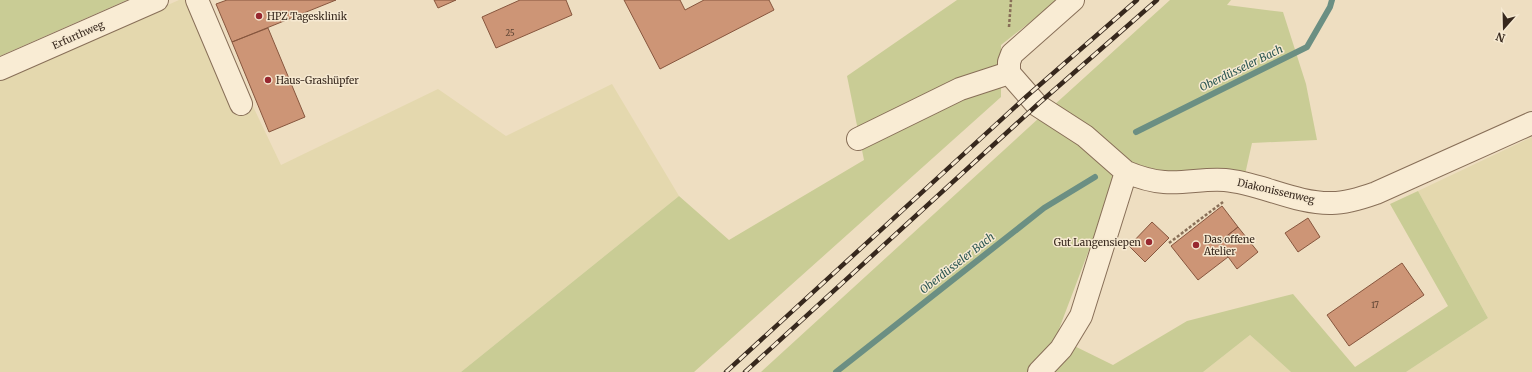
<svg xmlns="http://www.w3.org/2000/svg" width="1532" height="372" font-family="Merriweather,serif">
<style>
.farmland{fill:#e4d8ae}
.green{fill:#c9cc95}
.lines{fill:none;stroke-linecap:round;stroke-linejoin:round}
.stream{stroke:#6b8f83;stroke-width:6}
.building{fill:#cd9576;stroke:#87563e}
.minor-casing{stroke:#886f58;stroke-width:24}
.path{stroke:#886f58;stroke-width:2.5;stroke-dasharray:3 2;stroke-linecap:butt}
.minor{stroke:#f9ecd4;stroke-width:22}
.rail-casing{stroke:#37281d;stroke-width:4.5}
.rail{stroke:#f6e9d1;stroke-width:3;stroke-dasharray:9;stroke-linecap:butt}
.poi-dot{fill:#982830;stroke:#f6e9d1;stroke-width:1.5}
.labels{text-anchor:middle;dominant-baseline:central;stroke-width:3;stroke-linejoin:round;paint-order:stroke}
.number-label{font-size:8px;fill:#5c4333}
.poi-label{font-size:10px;fill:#37281d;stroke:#f6e9d1;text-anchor:start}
.street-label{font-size:10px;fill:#37281d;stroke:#f6e9d1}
.water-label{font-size:11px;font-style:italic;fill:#2c5752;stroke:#f6e9d1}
</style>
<rect width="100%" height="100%" fill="#eedec1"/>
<path class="farmland" d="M179 0H202L281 165 438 89 506 136 612 84 679 196 461 372H0V79Z
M1532 137V372H1406L1488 318 1418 191Z
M1250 335 1291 372H1203Z"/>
<path class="green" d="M0 0H127L0 56Z
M957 0H1058L1001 45V97L694 372H461L679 196 729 240 864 160 847 76Z
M1170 0H1231L1227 5 1283 12 1306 84 1317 140 1252 143 1244 179 1167 175 1132 167 1053 106Z
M1039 118 1072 136 1117 176 1056 337 1113 365 1187 321 1293 294 1355 367 1448 306 1390 204 1418 191 1488 318 1406 372H1291L1250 335 1203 372H761Z"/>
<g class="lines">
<path class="stream" d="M1136 132 1307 47 1330 7 1332 0
M836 372 1044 208 1095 177"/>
</g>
<path class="building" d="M227 0H336L232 42 216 4Z
M434 0H456L438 8Z
M520 0H566L572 15 496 48 482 17Z
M624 0H680L685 10 704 0H769L774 10 660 69Z
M268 28 305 117 269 132 232 42Z
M1222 206 1238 227 1218 243 1228 257 1198 280 1171 246Z
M1308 218 1320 237 1298 252 1285 233Z
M1152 222 1169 238 1145 262 1129 246Z
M1238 227 1258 252 1237 269 1218 243Z
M1402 263 1424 295 1349 346 1327 315Z"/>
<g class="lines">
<defs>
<path id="minor" d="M197 0 241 104
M0 69 157 0
M858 139 960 89 1009 73
M1126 172C1138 177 1150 181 1164 182 1184 184 1205 178 1225 180 1260 183 1296 204 1332 203 1347 203 1362 198 1376 193L1532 123
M1039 372 1061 349 1081 316 1126 172 1085 136 1037 105 1009 73V62L1012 54 1073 0"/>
</defs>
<use href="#minor" class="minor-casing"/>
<path class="path" d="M1009 27 1011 0
M1169 243 1223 202"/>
<use href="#minor" class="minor"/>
<defs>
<path id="rail" d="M726 372 1027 96 1137 0
M745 372 1037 105 1157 0"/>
</defs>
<use href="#rail" class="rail-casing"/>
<use href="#rail" class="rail"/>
</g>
<g class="poi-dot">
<circle cx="259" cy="16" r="4"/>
<circle cx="268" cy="80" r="4"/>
<circle cx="1149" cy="242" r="4"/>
<circle cx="1196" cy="245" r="4"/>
</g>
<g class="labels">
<g class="number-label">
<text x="510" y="33">25</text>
<text x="1375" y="305">17</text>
</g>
<g class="poi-label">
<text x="267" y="16">HPZ Tagesklinik</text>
<text x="276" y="80">Haus-Grashüpfer</text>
<text x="1204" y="239">Das offene<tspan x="1204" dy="12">Atelier</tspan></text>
<text x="1141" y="242" text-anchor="end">Gut Langensiepen</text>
</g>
<g class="street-label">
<text transform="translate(78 35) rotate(-24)">Erfurthweg</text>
<text transform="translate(1276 191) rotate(13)">Diakonissenweg</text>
</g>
<g class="water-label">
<text transform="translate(1241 68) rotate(-26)">Oberdüsseler Bach</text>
<text transform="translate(957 263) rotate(-38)">Oberdüsseler Bach</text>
</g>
</g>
<g transform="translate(1504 28) rotate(200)" stroke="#f6e9d1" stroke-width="3" paint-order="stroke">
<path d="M0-3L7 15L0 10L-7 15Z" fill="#37281d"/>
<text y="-6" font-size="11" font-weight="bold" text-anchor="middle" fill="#37281d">N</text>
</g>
</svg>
